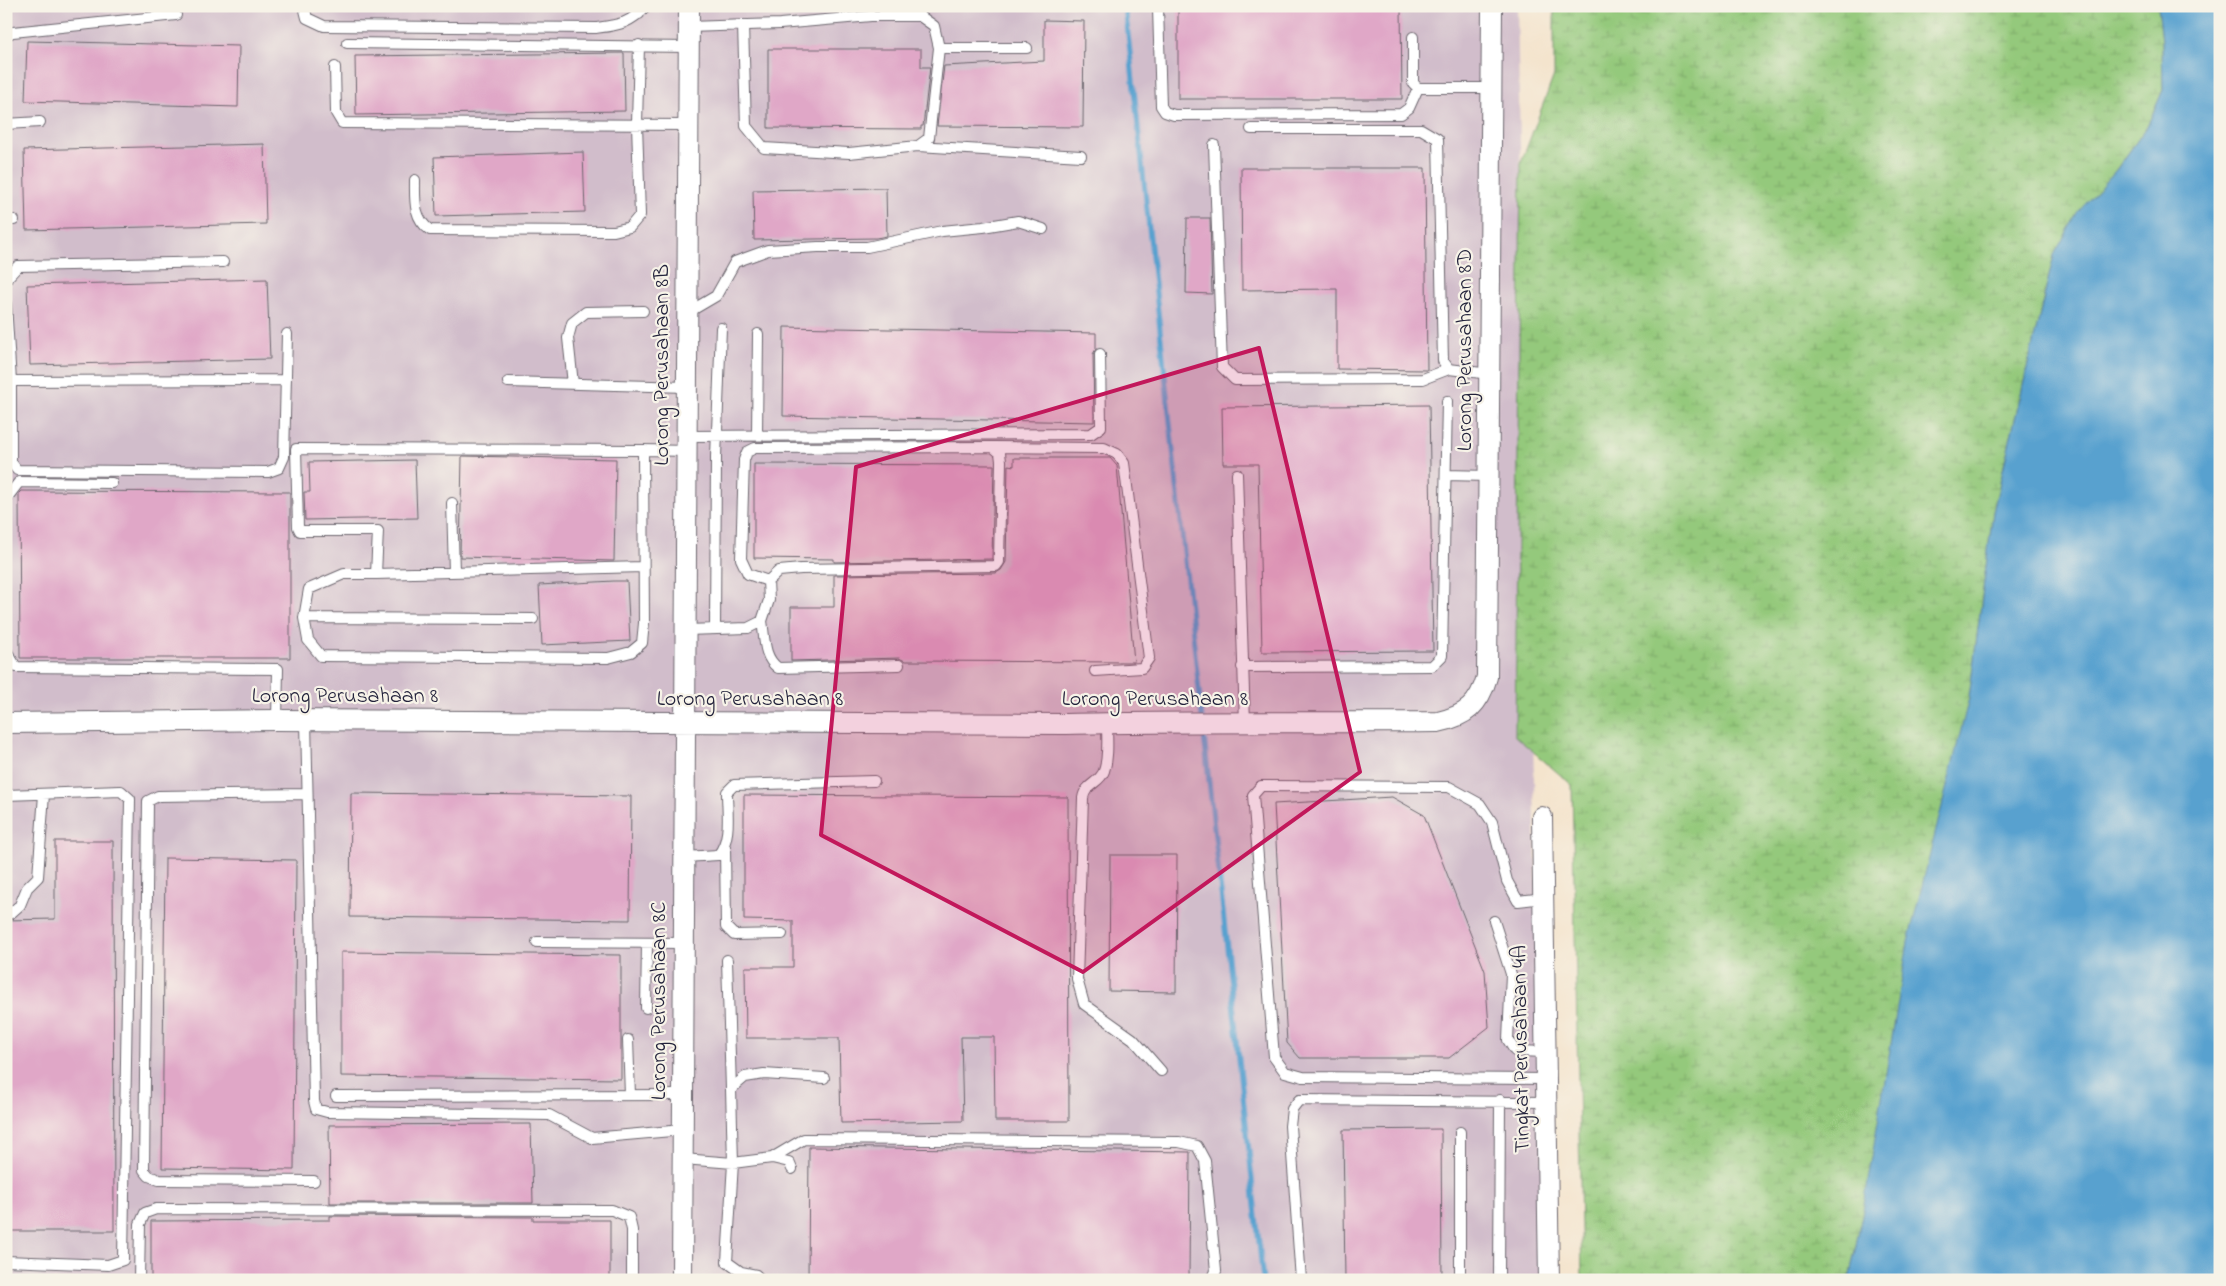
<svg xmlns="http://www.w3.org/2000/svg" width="2226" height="1286" font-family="'Indie Flower',sans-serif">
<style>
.industrial{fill:#d1bdcb}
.wetland{fill:url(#wetland-marsh);stroke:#5b765b}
.water{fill:#58a1cf;stroke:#3d6285}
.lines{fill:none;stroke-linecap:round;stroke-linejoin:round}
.stream{stroke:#58a1cf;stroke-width:5}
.building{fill:#e0a7c7}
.service-casing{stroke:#6c666e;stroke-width:12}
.minor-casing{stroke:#6c666e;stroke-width:22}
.service{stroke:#fff;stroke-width:10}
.minor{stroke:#fff;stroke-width:20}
.marked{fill:#c2185b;fill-opacity:0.2;stroke:#c2185b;stroke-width:4;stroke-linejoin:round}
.labels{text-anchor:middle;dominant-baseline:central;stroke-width:4.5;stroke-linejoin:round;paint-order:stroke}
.street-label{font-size:22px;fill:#22223b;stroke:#f7f3e8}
</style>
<defs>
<pattern id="wetland-marsh" width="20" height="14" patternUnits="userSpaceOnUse" patternTransform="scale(1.25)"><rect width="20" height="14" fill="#94c97b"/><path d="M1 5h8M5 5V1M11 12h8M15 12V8" fill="none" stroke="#7fac6b"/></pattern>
</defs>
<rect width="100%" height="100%" fill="#f7f3e8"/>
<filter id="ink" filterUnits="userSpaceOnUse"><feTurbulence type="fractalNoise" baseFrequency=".02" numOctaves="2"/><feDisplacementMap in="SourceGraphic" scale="10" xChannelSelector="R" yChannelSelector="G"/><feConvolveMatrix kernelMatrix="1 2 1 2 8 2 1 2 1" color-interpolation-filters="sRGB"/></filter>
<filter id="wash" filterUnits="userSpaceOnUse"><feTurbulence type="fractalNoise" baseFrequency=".0096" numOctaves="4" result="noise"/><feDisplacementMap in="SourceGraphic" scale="20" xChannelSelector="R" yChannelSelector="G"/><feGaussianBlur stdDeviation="1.12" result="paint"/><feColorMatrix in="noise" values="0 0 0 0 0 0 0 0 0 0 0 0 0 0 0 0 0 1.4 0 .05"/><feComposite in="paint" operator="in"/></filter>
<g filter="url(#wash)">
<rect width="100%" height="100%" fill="#f4e4cd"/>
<path class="industrial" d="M6 6H1517L1545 1280H6Z"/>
<path class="wetland" d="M1554 6H2158L2162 41 2163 90 2147 127 2054 255 1993 512 1969 698 1849 1280H1582L1572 785 1515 736 1521 163 1554 75Z"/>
<path class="water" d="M2158 6H2220V1280H1849L1864 1205 1908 942 1969 698 1993 512 2054 255 2078 212 2117 169 2147 127 2163 90 2162 41Z"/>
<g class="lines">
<path class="stream" d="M1125 6 1202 718
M1203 726 1263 1280"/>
</g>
<g id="blocks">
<path class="building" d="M1178 6H1401L1402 99H1178Z
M1044 20 1084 21 1083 127 937 126 944 66 1044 61Z
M27 41 239 46 238 107 25 101Z
M768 49H921V67H930L923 126H921V129L768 128Z
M624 53 625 111 356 115 355 56Z
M264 144 266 224 26 230 24 150Z
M583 152 585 212 436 216 434 157Z
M1241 168H1425L1427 370 1337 369V289L1242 290Z
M886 188 887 236 876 238 754 240 753 190Z
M1187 218H1210L1212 294 1186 293Z
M267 279 270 359 30 365 27 285Z
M784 327 1096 333V349L1093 354 1094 422 783 416Z
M1429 405 1433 651 1262 652 1258 464H1223L1222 407Z
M462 456 616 459 614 561 460 557Z
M1014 458H1110L1117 466 1134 662 905 661 899 658 791 661V607H834V575L996 573 1001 570 1006 562 1008 465 1014 466Z
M415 460 417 518 305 520 304 492H310L309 462Z
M754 464 994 465 992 559 834 562V559L754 558Z
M21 491 290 492V658H20L19 493Z
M614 581H627L630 641 542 645 539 585Z
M351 793 631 796 630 920 350 917Z
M744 795 1068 797 1069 1121H995L994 1037H961L963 1121 841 1123 839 1038H746L745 967H793V921L744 920Z
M1392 797 1424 815 1485 971 1489 1027 1449 1058H1300L1287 1043 1274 804Z
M55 841H113L114 1231H6V920L55 919Z
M1110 855H1177L1176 992 1109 991Z
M165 858 296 860 294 1170 162 1168Z
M341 952 621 955V1079L341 1076Z
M531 1124 533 1203H330L329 1125Z
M1441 1129 1442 1280H1345L1343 1130Z
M809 1147 1190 1152 1189 1280H808Z
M330 1216 533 1217V1220H610V1280H151V1221L330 1220Z"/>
</g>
</g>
<g filter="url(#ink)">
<use href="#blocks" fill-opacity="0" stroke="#6c666e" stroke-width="1"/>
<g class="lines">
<defs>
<path id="service" d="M304 6 307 18 324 26 596 28C618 25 630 24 646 6
M632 6 639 14
M1158 8 1161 106 1165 112 1174 115 1401 114 1409 108 1418 88
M689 27 780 24 871 16H920L934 26 939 48 929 138 918 146 849 153 764 148 746 126 743 25
M6 35 13 32 176 15
M1413 37V83L1418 88H1492
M347 43 689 47
M939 48H1027
M335 67 336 113 342 123 688 125
M6 124 40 122
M1251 129H1421L1438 139 1443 361 1449 369 1490 374
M1214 145 1222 367 1235 380 1423 379 1449 369
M918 146 1081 156
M415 180C415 199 413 218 430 230L614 231 630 227 640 215 637 124 639 45
M6 220H14
M6 281 7 278 18 266 223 262
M6 304 11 381 286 380
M687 313 716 296 735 262 768 250 818 247H867L942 231 983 227 1018 221 1043 229
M6 381H11V462L17 470 268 472 279 468 284 457 287 334
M508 382 687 387
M573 384 568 338 572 323 586 312 643 311
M757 435 758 334
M687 436 1091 434 1101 427 1100 354
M993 447 1104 448 1117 454 1124 463 1149 658 1142 668 1095 671
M643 450 644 623 642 643 631 652 608 658 321 656 308 640 304 618 309 589 344 574H376L378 531H300L298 527 296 449 643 450 687 451
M1237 474 1245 723
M1446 475 1489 476
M6 499 19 482 112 483
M452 503 454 572
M376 574 643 567
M304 618 533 619
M762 621C765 638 763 657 778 668L899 665
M715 629 716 457 721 328
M686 630 748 628 762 621 769 600 768 581 779 571 801 569 996 566 999 562 1001 461 1000 453 993 447 755 448 747 452 744 460 741 559 748 574 768 581
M6 650 16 667 278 669 277 720
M1242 667 1432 666 1442 656 1447 401
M306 720 314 1101 316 1109 327 1112 549 1115 592 1138 683 1130
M1107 723C1107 738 1109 757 1104 771 1100 783 1085 784 1083 798L1077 979 1084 1004 1133 1039 1161 1071
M307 794 158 796 148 801 144 1170 149 1176 159 1180 314 1181
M6 795 121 791 130 799 123 1260 108 1265 6 1261
M725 847 726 927 734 935 782 934
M685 857 718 855C732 839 727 812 727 792L734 785 874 781
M1544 898 1518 901 1507 881 1492 822 1480 804 1449 787 1261 786 1253 795 1274 1057 1285 1072 1303 1077 1546 1079
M6 913H11L20 905 27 888 38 877 44 794
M1494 921 1511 974 1508 1040 1515 1051 1546 1052
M537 942 684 943
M727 960 731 1089
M646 1008 647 943
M628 1040 630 1095
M336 1096 683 1095
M1460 1132V1280
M772 1158 804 1139 1179 1142 1197 1146 1205 1161 1216 1271 1212 1280
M683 1159 733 1163 772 1158 789 1162 792 1169
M139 1280 140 1224 145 1213 156 1209 612 1210 629 1217 632 1230V1280
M761 1280 756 1275 741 1272 727 1262 733 1163 731 1089 745 1077 764 1074 824 1078
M1301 1280 1290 1126 1292 1109 1299 1100 1547 1102
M1499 1280 1500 1100"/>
<path id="minor" d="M6 723 277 720 1066 724C1190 721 1314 723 1438 722 1466 716 1479 705 1487 677L1492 6
M1542 817 1549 1280
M682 1280 689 6"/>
</defs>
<use href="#service" class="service-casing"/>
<use href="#minor" class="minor-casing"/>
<use href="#service" class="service"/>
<use href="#minor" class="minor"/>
</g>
</g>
<path class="marked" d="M1259 348 1360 772 1083 972 821 835 856 467Z"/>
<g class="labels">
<g class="street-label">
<text transform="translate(1466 350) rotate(-90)">Lorong Perusahaan 8D</text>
<text transform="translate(663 365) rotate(-90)">Lorong Perusahaan 8B</text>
<text x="345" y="697">Lorong Perusahaan 8</text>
<text x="750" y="700">Lorong Perusahaan 8</text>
<text x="1155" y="700">Lorong Perusahaan 8</text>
<text transform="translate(660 1001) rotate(-90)">Lorong Perusahaan 8C</text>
<text transform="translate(1522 1049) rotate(-91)">Tingkat Perusahaan 4A</text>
</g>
</g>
<rect width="2226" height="1286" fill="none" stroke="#f7f3e8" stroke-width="25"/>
</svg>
